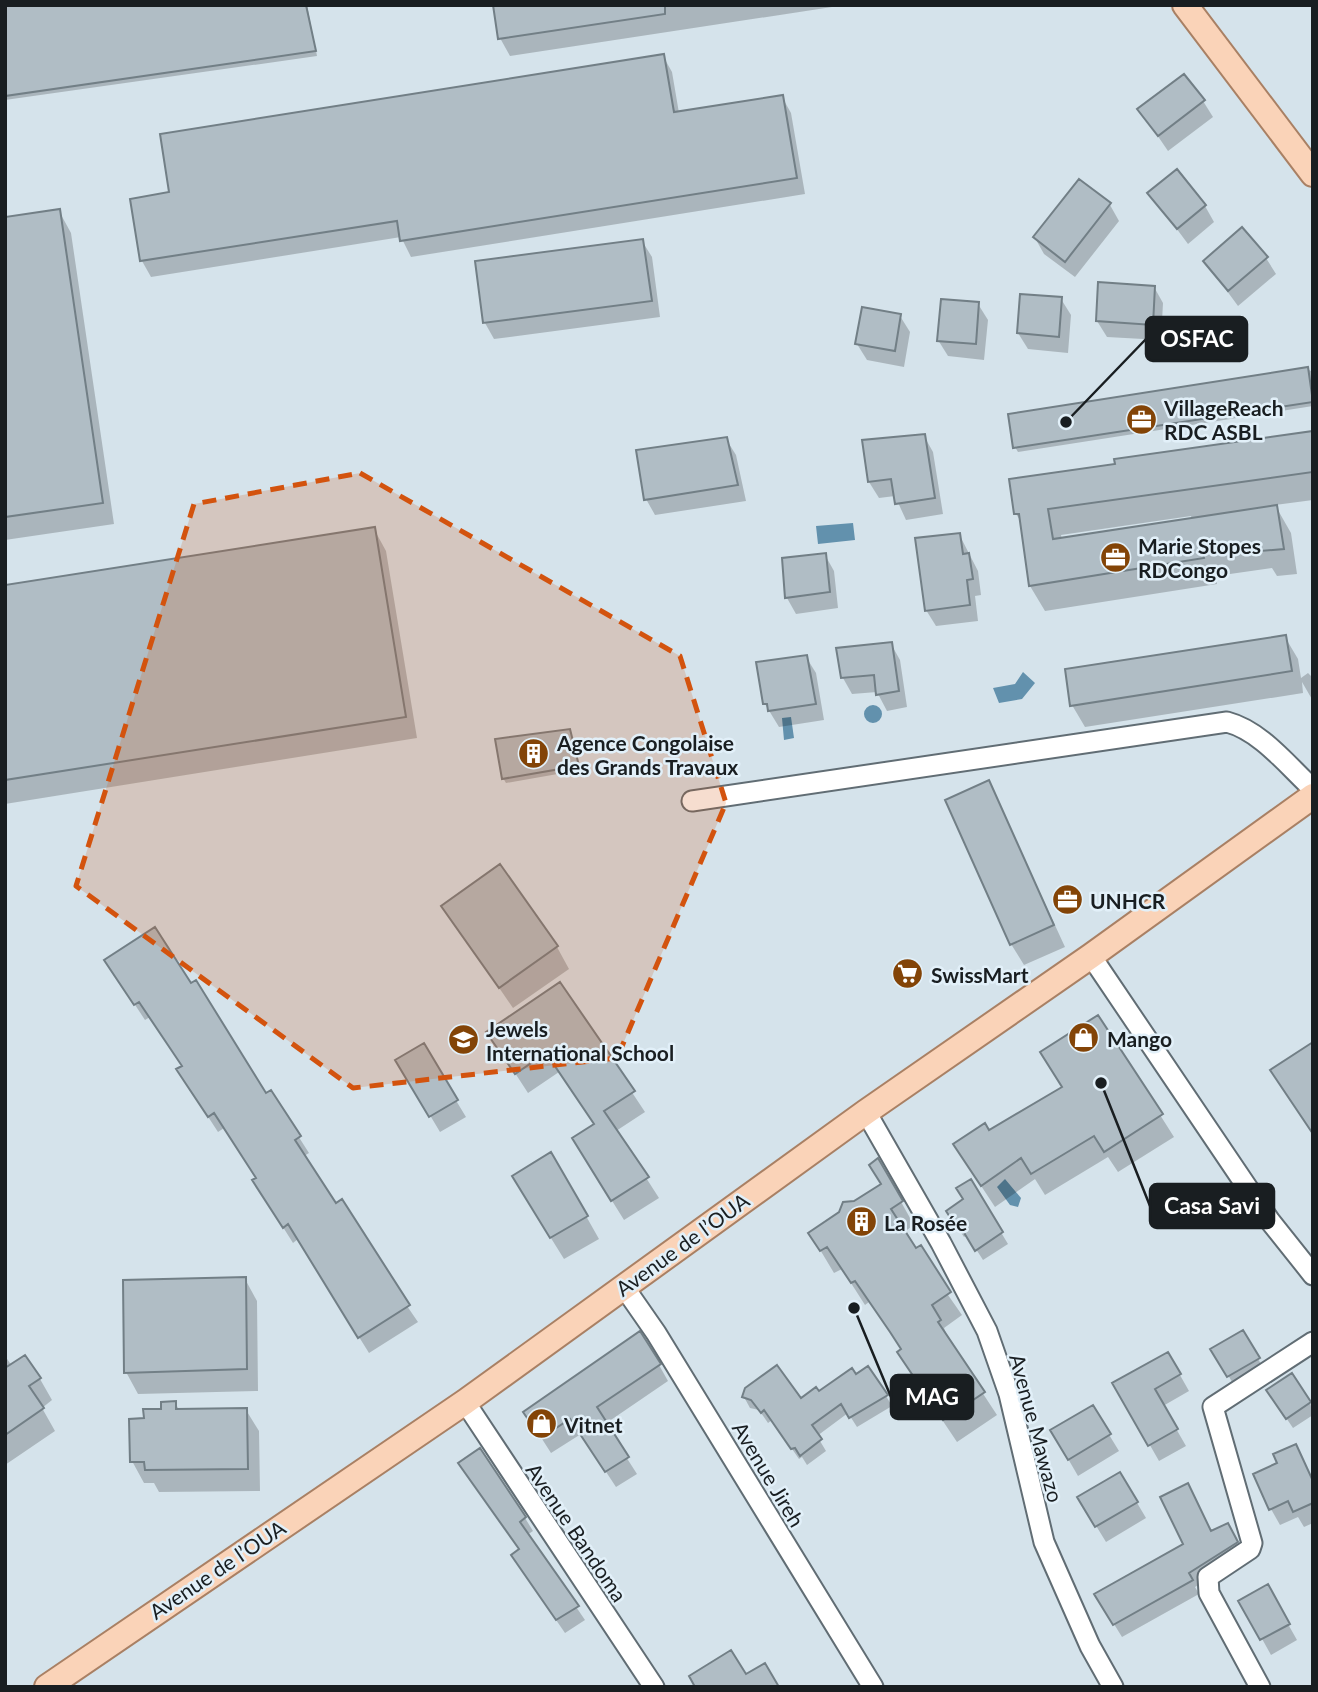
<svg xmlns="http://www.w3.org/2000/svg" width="1318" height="1692" font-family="Lato,sans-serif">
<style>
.water{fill:#6291ad}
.shadow{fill:#0003;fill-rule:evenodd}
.building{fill:#b0bdc5;stroke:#727f86;stroke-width:2}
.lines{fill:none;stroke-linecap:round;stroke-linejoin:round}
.minor-casing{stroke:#616d74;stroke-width:23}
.major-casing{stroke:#a98064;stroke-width:28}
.minor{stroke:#fff;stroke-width:19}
.major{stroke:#fad3b8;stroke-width:24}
.marked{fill:#d3530e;fill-opacity:0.2;stroke:#d3530e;stroke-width:5;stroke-dasharray:14 9;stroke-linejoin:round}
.labels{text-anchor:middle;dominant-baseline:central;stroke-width:5;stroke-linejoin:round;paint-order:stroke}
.poi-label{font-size:21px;font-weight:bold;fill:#191e21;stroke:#e2f0f9;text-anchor:start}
.street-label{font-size:21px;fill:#191e21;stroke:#e2f0f9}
.leader{fill:none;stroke:#191e21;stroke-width:2.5}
.callout-dot{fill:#191e21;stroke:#e2f0f9;stroke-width:2.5}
.callout{fill:#191e21;stroke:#191e21;stroke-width:2.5}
.callout-label{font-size:23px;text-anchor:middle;font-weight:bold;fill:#fff}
</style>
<rect width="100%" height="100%" fill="#d5e3eb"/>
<path class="water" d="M853 523 855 540 818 544 816 526Z
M1023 672 1035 683 1022 699 999 703 993 688 1015 684Z
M864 714a9 9 0 1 1 18 0a9 9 0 1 1-18 0Z
M791 717 794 738 784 740 782 718Z
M1005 1179 1021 1198 1018 1207 1010 1205 997 1187Z"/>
<path class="shadow" d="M5 5H307L317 56 5 100Z
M495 5H845L510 56 500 38Z
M663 56 672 72 679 113 782 97 791 113 805 194 411 257 401 237 151 277 142 261 132 200 171 194Z
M1203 101 1213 117 1168 151 1140 110Z
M1080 181 1110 205 1119 221 1075 277 1044 254 1035 238Z
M1150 193 1205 206 1214 222 1188 244Z
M59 211 71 233 114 524 5 540V219Z
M642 241 652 257 660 317 494 339 485 323 477 263Z
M1266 258 1276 274 1238 306 1205 261Z
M1154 287 1163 303 1161 340 1107 337 1097 321Z
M1061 299 1071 315 1068 353 1028 349 1018 333Z
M978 304 988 320 984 360 948 356 938 340Z
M900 316 910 332 904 367 867 360 857 344Z
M1307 369 1313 372V406L1018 452 1015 447Z
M1313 433V500L1275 505 1291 533 1297 574 1277 576 1272 568 1216 576 1217 584 1045 611 1030 586 1022 523 1016 514 1117 466ZM1191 516 1192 520 1062 540 1061 535Z
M924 436 933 452 943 514 906 520 895 496 879 498 869 482Z
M726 439 736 455 746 501 655 515 646 499Z
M374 529 386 551 417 738 5 804V587Z
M959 534 978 571 981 595 975 596 978 621 936 626 926 610Z
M825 555 834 571 838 608 796 614 787 598Z
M1285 637 1298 659 1301 678 1308 673 1313 678V701L1302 682 1303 693 1085 727 1072 705Z
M891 644 900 660 907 707 887 711 877 692 852 694 843 678Z
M806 657 816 673 824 720 779 727 765 704Z
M570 731 581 774 571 776 569 772 506 783 503 778Z
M989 782 1065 947 1024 965 1011 944Z
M443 906 557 947 569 969 513 1008Z
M116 976 265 1095 270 1092 309 1153 304 1156 418 1322 369 1353 298 1239 293 1243 264 1197 257 1179 224 1128 218 1132 188 1086 183 1067 150 1017 145 1020Z
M560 984 645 1112 616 1131 659 1198 624 1220 586 1159 595 1126 559 1072 528 1093 489 1033Z
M1098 1017 1174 1137 1118 1172 1108 1157 1045 1195 1035 1179 995 1207 968 1166 989 1133 1064 1088Z
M423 1046 466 1117 440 1132 397 1060Z
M551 1154 599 1239 564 1259 526 1198Z
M878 1161 914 1225 904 1232 962 1315 944 1328 951 1345 997 1415 957 1442 912 1375 899 1353 903 1350 869 1302 865 1305 842 1269 834 1273 810 1233 882 1185Z
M970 1181 1008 1244 983 1260 967 1235 964 1237 954 1222Z
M245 1279 257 1301 258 1391 138 1394 126 1372Z
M1242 1332 1264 1369 1235 1387 1213 1349Z
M1168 1354 1189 1391 1163 1406 1186 1446 1159 1461 1115 1384Z
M5 1356 12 1366 40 1379 52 1400 42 1408 55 1431 5 1465Z
M659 1365 668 1381 605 1424 637 1474 616 1487 581 1434 551 1453 535 1428Z
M855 1377 886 1396 892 1406 857 1427 848 1413 817 1436 826 1451 807 1465 802 1457 799 1459 772 1420 768 1423 759 1410 750 1408 744 1397 801 1401Z
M1274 1400 1310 1402 1313 1415 1293 1428Z
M175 1403 180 1411 246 1410 259 1431 260 1491 159 1492 154 1483H144L132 1461 146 1420Z
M1092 1407 1119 1451 1078 1476 1052 1431Z
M1296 1448 1313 1480V1523L1304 1527 1298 1517 1280 1525 1271 1509 1280 1464Z
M1120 1474 1146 1518 1106 1542 1079 1498Z
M468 1477 525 1518 533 1531 527 1535 585 1620 565 1633 521 1569 520 1550Z
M1211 1533 1235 1538 1244 1557 1195 1587 1199 1594 1122 1637 1104 1608Z
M1267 1587 1297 1640 1271 1655 1241 1601Z"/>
<path class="building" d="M5 5H306L316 51 5 96Z
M493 5H665V14L498 39Z
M664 54 674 112 783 95 797 178 400 241 397 221 140 261 130 199 169 192 160 134Z
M1184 74 1205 100 1158 136 1137 109Z
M1177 169 1206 205 1177 229 1147 193Z
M1079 179 1111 203 1065 262 1033 237Z
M60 209 103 503 5 517V217Z
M1242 227 1268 257 1228 291 1203 261Z
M643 239 652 301 483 323 475 261Z
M1098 282 1155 286 1153 325 1096 321Z
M1020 294 1062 297 1059 337 1017 333Z
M941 299 979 302 976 344 937 341Z
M862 307 901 314 895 351 855 344Z
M1308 367 1313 402 1013 448 1008 414Z
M1313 431V472L1048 509 1053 539 1277 505 1284 549 1260 551 1259 543 1202 550 1204 558 1029 586 1019 514H1014L1009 479 1115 464 1114 459Z
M925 434 935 498 895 504 891 479 868 482 862 440Z
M727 437 738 485 644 500 636 450Z
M375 527 406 717 5 780V585Z
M960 533 963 554 969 553 973 579 967 580 970 605 925 611 915 538Z
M826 553 830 592 785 598 782 558Z
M1286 635 1292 671 1070 706 1065 669Z
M892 642 899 691 876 695 874 675 841 678 836 648Z
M807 655 816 704 768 711 767 704H763L756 662Z
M570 729 580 770 567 772 566 768 502 779 495 739Z
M989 780 1054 925 1010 945 945 800Z
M500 864 558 946 499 988 441 906Z
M155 927 191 983 196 980 266 1093 271 1090 301 1136 295 1140 336 1203 342 1199 410 1305 358 1338 288 1224 283 1228 252 1180 256 1178 214 1113 208 1117 176 1069 182 1066 139 1002 134 1005 104 960Z
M560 982 635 1091 604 1111 649 1177 611 1201 572 1138 594 1124 546 1053 515 1074 486 1032Z
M1098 1015 1163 1114 1104 1152 1094 1136 1031 1174 1021 1158 981 1186 953 1144 985 1123 989 1130 1062 1087 1040 1052Z
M1313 1042V1134L1270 1070Z
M424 1043 458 1100 429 1117 395 1060Z
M551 1152 588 1216 550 1238 512 1176Z
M878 1158 903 1201 891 1209 916 1248 921 1245 951 1292 932 1305 941 1320 938 1322 985 1392 943 1420 897 1352 901 1349 890 1332 855 1281 851 1283 827 1247 820 1251 808 1233 839 1212 843 1202 854 1201 881 1184 869 1165Z
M971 1179 1003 1232 975 1251 960 1226 957 1228 946 1211 963 1199 956 1188Z
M246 1277 247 1369 124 1373 123 1280Z
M1243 1330 1260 1358 1227 1377 1210 1349Z
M640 1331 661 1364 597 1407 629 1457 605 1472 570 1419 541 1438 523 1412Z
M1168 1352 1181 1374 1155 1389 1178 1429 1148 1446 1112 1383Z
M25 1355 41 1378 29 1386 44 1408 5 1435V1368Z
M777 1365 801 1398 816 1387 819 1391 852 1368 856 1374 868 1366 888 1395 849 1418 841 1404 812 1425 822 1439 800 1456 795 1448 791 1449 764 1410 761 1413 751 1400 742 1397 745 1388Z
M1292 1373 1311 1402 1286 1419 1266 1390Z
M176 1401V1409L247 1408 248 1469 145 1470 144 1462H130L129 1419 144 1418 143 1409H161V1402Z
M1093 1405 1111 1434 1068 1460 1050 1430Z
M1296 1444 1313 1481V1503L1293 1512 1288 1501 1269 1510 1253 1474 1277 1463 1273 1454Z
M480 1448 526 1517 520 1522 579 1606 556 1620 511 1555 519 1549 458 1463Z
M1120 1472 1138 1502 1095 1527 1077 1497Z
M1188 1483 1211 1531 1228 1523 1238 1542 1189 1573 1193 1580 1113 1625 1094 1594 1183 1544 1160 1497Z
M1268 1584 1290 1624 1260 1640 1238 1601Z
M731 1650 746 1674 765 1663 779 1687H695L689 1676Z"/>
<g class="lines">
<defs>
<path id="minor" d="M692 801 1227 722C1261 731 1287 765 1313 789
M1091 956 1270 1221 1313 1275
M866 1112 941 1243 987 1331 1009 1394 1044 1542 1090 1646 1113 1687
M624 1287 656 1333 873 1687
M465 1402 654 1687
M1260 1687 1209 1593 1208 1577 1250 1549 1252 1543 1213 1407 1313 1342"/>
<path id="major" d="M1185 5 1313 174
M47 1687 465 1402 866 1112 1091 956 1313 796"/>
</defs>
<use href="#minor" class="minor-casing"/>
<use href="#major" class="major-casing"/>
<use href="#minor" class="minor"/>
<use href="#major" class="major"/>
</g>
<path class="marked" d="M360 473 680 656 726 803 617 1058 353 1088 76 886 194 504Z"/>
<defs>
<symbol id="office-disc" viewBox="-11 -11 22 22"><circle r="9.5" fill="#834407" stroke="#e2f0f9"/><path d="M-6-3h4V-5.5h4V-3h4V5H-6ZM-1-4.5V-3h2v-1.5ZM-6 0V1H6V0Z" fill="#fff"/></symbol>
<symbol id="building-disc" viewBox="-11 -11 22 22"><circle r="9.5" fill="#834407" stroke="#e2f0f9"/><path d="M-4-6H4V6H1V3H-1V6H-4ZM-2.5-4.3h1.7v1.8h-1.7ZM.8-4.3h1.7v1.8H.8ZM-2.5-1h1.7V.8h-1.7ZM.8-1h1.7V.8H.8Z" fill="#fff"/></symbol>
<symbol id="supermarket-disc" viewBox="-11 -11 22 22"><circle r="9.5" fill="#834407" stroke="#e2f0f9"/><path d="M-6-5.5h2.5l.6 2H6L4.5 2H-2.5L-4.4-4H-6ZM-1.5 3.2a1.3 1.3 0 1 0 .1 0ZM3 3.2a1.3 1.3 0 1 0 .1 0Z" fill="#fff"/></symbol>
<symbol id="shop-disc" viewBox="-11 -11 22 22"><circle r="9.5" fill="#834407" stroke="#e2f0f9"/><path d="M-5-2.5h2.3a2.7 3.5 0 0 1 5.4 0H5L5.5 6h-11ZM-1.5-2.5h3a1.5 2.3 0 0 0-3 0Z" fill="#fff"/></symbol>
<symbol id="school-disc" viewBox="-11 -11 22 22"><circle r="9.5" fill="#834407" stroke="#e2f0f9"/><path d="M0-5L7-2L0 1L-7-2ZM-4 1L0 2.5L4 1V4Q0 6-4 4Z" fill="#fff"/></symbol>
</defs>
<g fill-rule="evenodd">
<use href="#office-disc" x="1124" y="402" width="35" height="35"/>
<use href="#office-disc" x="1098" y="540" width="35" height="35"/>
<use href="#building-disc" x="516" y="736" width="35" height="35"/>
<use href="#office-disc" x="1050" y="882" width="35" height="35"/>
<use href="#supermarket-disc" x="890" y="956" width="35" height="35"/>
<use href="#shop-disc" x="1066" y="1020" width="35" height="35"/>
<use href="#school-disc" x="446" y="1022" width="35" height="35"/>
<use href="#building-disc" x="844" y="1204" width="35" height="35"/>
<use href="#shop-disc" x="524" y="1406" width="35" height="35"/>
</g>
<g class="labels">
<g class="poi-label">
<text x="1164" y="407">VillageReach<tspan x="1164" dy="24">RDC ASBL</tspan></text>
<text x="1138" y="545">Marie Stopes<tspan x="1138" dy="24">RDCongo</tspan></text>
<text x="557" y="742">Agence Congolaise<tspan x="557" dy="24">des Grands Travaux</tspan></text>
<text x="1090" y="900">UNHCR</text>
<text x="931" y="974">SwissMart</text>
<text x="486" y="1028">Jewels<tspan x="486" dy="24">International School</tspan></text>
<text x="1107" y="1038">Mango</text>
<text x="884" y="1222">La Rosée</text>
<text x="564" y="1424">Vitnet</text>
</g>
<g class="street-label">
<text transform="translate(682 1244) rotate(-36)">Avenue de l’OUA</text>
<text transform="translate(1037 1428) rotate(75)">Avenue Mawazo</text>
<text transform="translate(769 1474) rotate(59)">Avenue Jireh</text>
<text transform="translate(577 1532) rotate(56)">Avenue Bandoma</text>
<text transform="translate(217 1569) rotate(-34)">Avenue de l’OUA</text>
</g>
</g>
<path class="leader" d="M1066 422L1146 339M1101 1083L1150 1206M854 1308L891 1397"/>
<g class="callout-dot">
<circle cx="1066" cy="422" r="7"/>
<circle cx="1101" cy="1083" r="7"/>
<circle cx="854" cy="1308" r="7"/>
</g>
<g class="callout">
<rect x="1146" y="317" width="101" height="44" rx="7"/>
<rect x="1150" y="1184" width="124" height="44" rx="7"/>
<rect x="891" y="1375" width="82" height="44" rx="7"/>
</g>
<g class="callout-label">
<text x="1197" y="347">OSFAC</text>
<text x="1212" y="1214">Casa Savi</text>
<text x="932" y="1405">MAG</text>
</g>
<rect width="1318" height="1692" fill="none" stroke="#191e21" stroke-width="14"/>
</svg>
